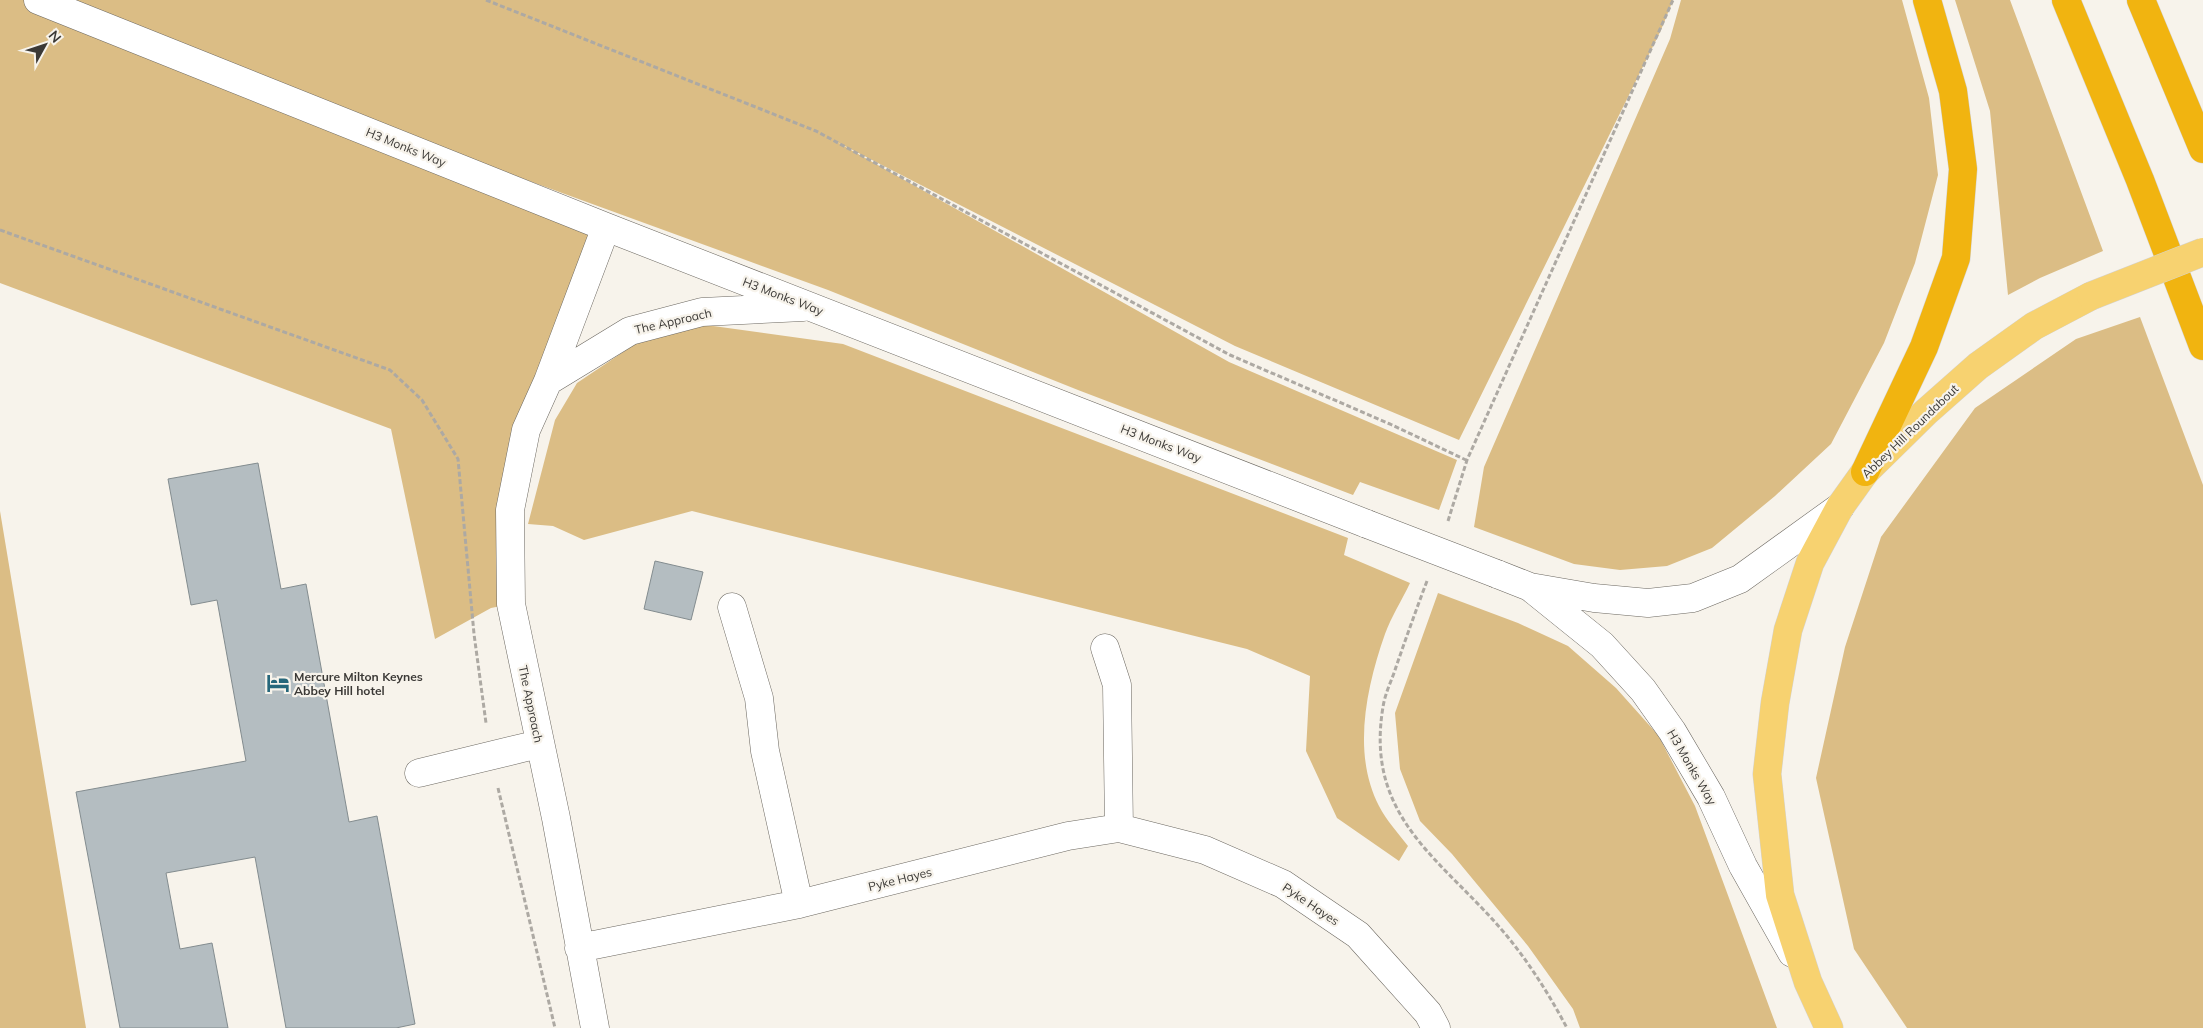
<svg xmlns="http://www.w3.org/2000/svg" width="2203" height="1028" font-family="Mulish,sans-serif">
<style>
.green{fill:#dbbd85}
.building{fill:#b4bdc1;stroke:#838c8f}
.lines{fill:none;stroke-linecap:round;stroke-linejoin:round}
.minor-casing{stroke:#6c6861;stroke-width:29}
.major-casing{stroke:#d4d3d3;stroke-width:29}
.highway-casing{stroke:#d4d3d3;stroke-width:29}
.path{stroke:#ada9a3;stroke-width:3;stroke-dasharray:5 2.5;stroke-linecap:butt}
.minor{stroke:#fff;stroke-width:28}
.major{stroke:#f7d270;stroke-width:28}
.highway{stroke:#f1b410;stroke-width:28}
.minor-bridge-casing{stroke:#6c6861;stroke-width:29;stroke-linecap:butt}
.major-bridge-casing{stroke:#d4d3d3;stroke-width:29;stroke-linecap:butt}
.minor-bridge{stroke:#fff;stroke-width:28}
.major-bridge{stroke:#f7d270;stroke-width:28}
.labels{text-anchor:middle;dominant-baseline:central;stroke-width:4.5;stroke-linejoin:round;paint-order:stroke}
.street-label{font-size:12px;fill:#3b3936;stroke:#f7f3eb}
.poi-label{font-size:12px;font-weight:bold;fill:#3b3936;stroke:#f7f3eb;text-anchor:start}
</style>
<rect width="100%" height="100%" fill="#f7f3eb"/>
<path class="green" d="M0 0H1673L1661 30 1459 440 1235 346 835 141 1229 362 1457 460 1439 510 1360 482 1353 495 1078 390 828 290 83 18 606 227 526 430 511 604 491 608 435 639 391 429 0 283Z
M1681 0H1902L1929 98 1938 175 1915 263 1884 343 1831 444 1775 496 1712 548 1667 566 1620 570 1574 564 1474 527 1484 467 1670 39Z
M1955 0H2010L2103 251 2040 278 2008 295 1990 111Z
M2140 317 2203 485V1028H1907L1854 949 1816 778 1845 647 1881 537 1975 408 2076 339Z
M706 325 843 344 1348 538 1344 555 1410 583C1402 600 1391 617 1385 634 1366 688 1352 754 1379 806 1386 820 1399 834 1408 846L1399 861 1337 818 1306 751 1310 676 1247 649 692 511 584 540 553 526 528 524 555 420 577 383 635 344Z
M0 511 86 1028H0Z
M1438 593 1518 623 1568 646 1616 688 1658 735 1695 806 1777 1028H1580L1573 1009 1528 946 1452 854 1420 821 1400 769 1395 713Z"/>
<path class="building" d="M258 463 281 589 306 584 349 822 377 816 415 1024 396 1028H286L255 857 166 873 180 949 212 943 228 1028H120L76 792 246 761 217 600 191 605 168 479Z
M655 561 703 572 691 620 644 609Z"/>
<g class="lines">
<defs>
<path id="minor" d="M38 0 606 227 1367 524
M548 381 630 331 702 312 803 307
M1497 574 1530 587 1594 598 1648 603 1693 598 1740 579 1840 507
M1530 587 1602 645 1643 690 1672 731 1711 797 1743 866 1792 953
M732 607 759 698 765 751 799 904
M1105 648 1117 685 1119 828
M419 773 539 744
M579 948 799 904 1068 836 1119 828 1205 850 1283 884 1358 935 1428 1013 1436 1028
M595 1028 556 818 511 604 510 510 526 430 548 381 606 227"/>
<path id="major" d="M1829 1028 1808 982 1780 895 1767 774 1775 703 1788 630 1810 563 1840 507 1865 472 1926 412 1978 366 2034 326 2091 296"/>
<path id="highway" d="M2066 0 2140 180 2203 346
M2141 0 2203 149
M1865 472 1924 347 1956 258 1963 169 1953 91 1927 0"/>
</defs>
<use href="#minor" class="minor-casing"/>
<use href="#major" class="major-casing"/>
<use href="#highway" class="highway-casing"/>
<path class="path" d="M486 0 816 131 1230 355 1390 424 1466 460
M0 230 390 370 422 400 458 459 474 634 486 723
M1448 521 1467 460 1673 0
M1427 581C1416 610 1406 638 1396 667 1392 680 1385 693 1383 707 1364 820 1445 861 1507 936 1530 964 1550 996 1567 1028
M498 788 555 1028"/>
<use href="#minor" class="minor"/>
<use href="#major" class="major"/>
<use href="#highway" class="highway"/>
<defs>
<path id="minor-bridge" d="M1367 524 1497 574"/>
<path id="major-bridge" d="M2091 296 2203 252"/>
</defs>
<use href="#minor-bridge" class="minor-bridge-casing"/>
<use href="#major-bridge" class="major-bridge-casing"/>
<use href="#minor-bridge" class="minor-bridge"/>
<use href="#major-bridge" class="major-bridge"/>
</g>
<defs>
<symbol id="hotel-bare" viewBox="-9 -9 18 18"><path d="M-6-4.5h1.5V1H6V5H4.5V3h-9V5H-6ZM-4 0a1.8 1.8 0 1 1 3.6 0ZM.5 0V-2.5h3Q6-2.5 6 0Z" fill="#26677b" stroke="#f7f3eb" stroke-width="2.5" paint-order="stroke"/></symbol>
</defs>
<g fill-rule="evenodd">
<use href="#hotel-bare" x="262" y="667" width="32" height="32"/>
</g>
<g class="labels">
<g class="street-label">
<text transform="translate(406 147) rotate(22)">H3 Monks Way</text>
<text transform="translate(783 296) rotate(21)">H3 Monks Way</text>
<text transform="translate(673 321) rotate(-13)">The Approach</text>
<text transform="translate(1910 431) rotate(-44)">Abbey Hill Roundabout</text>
<text transform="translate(1161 443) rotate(21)">H3 Monks Way</text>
<text transform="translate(531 704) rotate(78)">The Approach</text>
<text transform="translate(1692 767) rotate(60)">H3 Monks Way</text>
<text transform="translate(900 879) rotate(-14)">Pyke Hayes</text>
<text transform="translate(1311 904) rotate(34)">Pyke Hayes</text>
</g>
<g class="poi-label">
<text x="294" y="676">Mercure Milton Keynes<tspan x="294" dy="14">Abbey Hill hotel</tspan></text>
</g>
</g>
<g transform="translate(45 45) rotate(50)" stroke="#f7f3eb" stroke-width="4" paint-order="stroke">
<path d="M0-4L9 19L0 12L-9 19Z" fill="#3b3936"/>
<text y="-8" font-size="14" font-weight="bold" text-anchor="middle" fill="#3b3936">N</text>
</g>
</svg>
